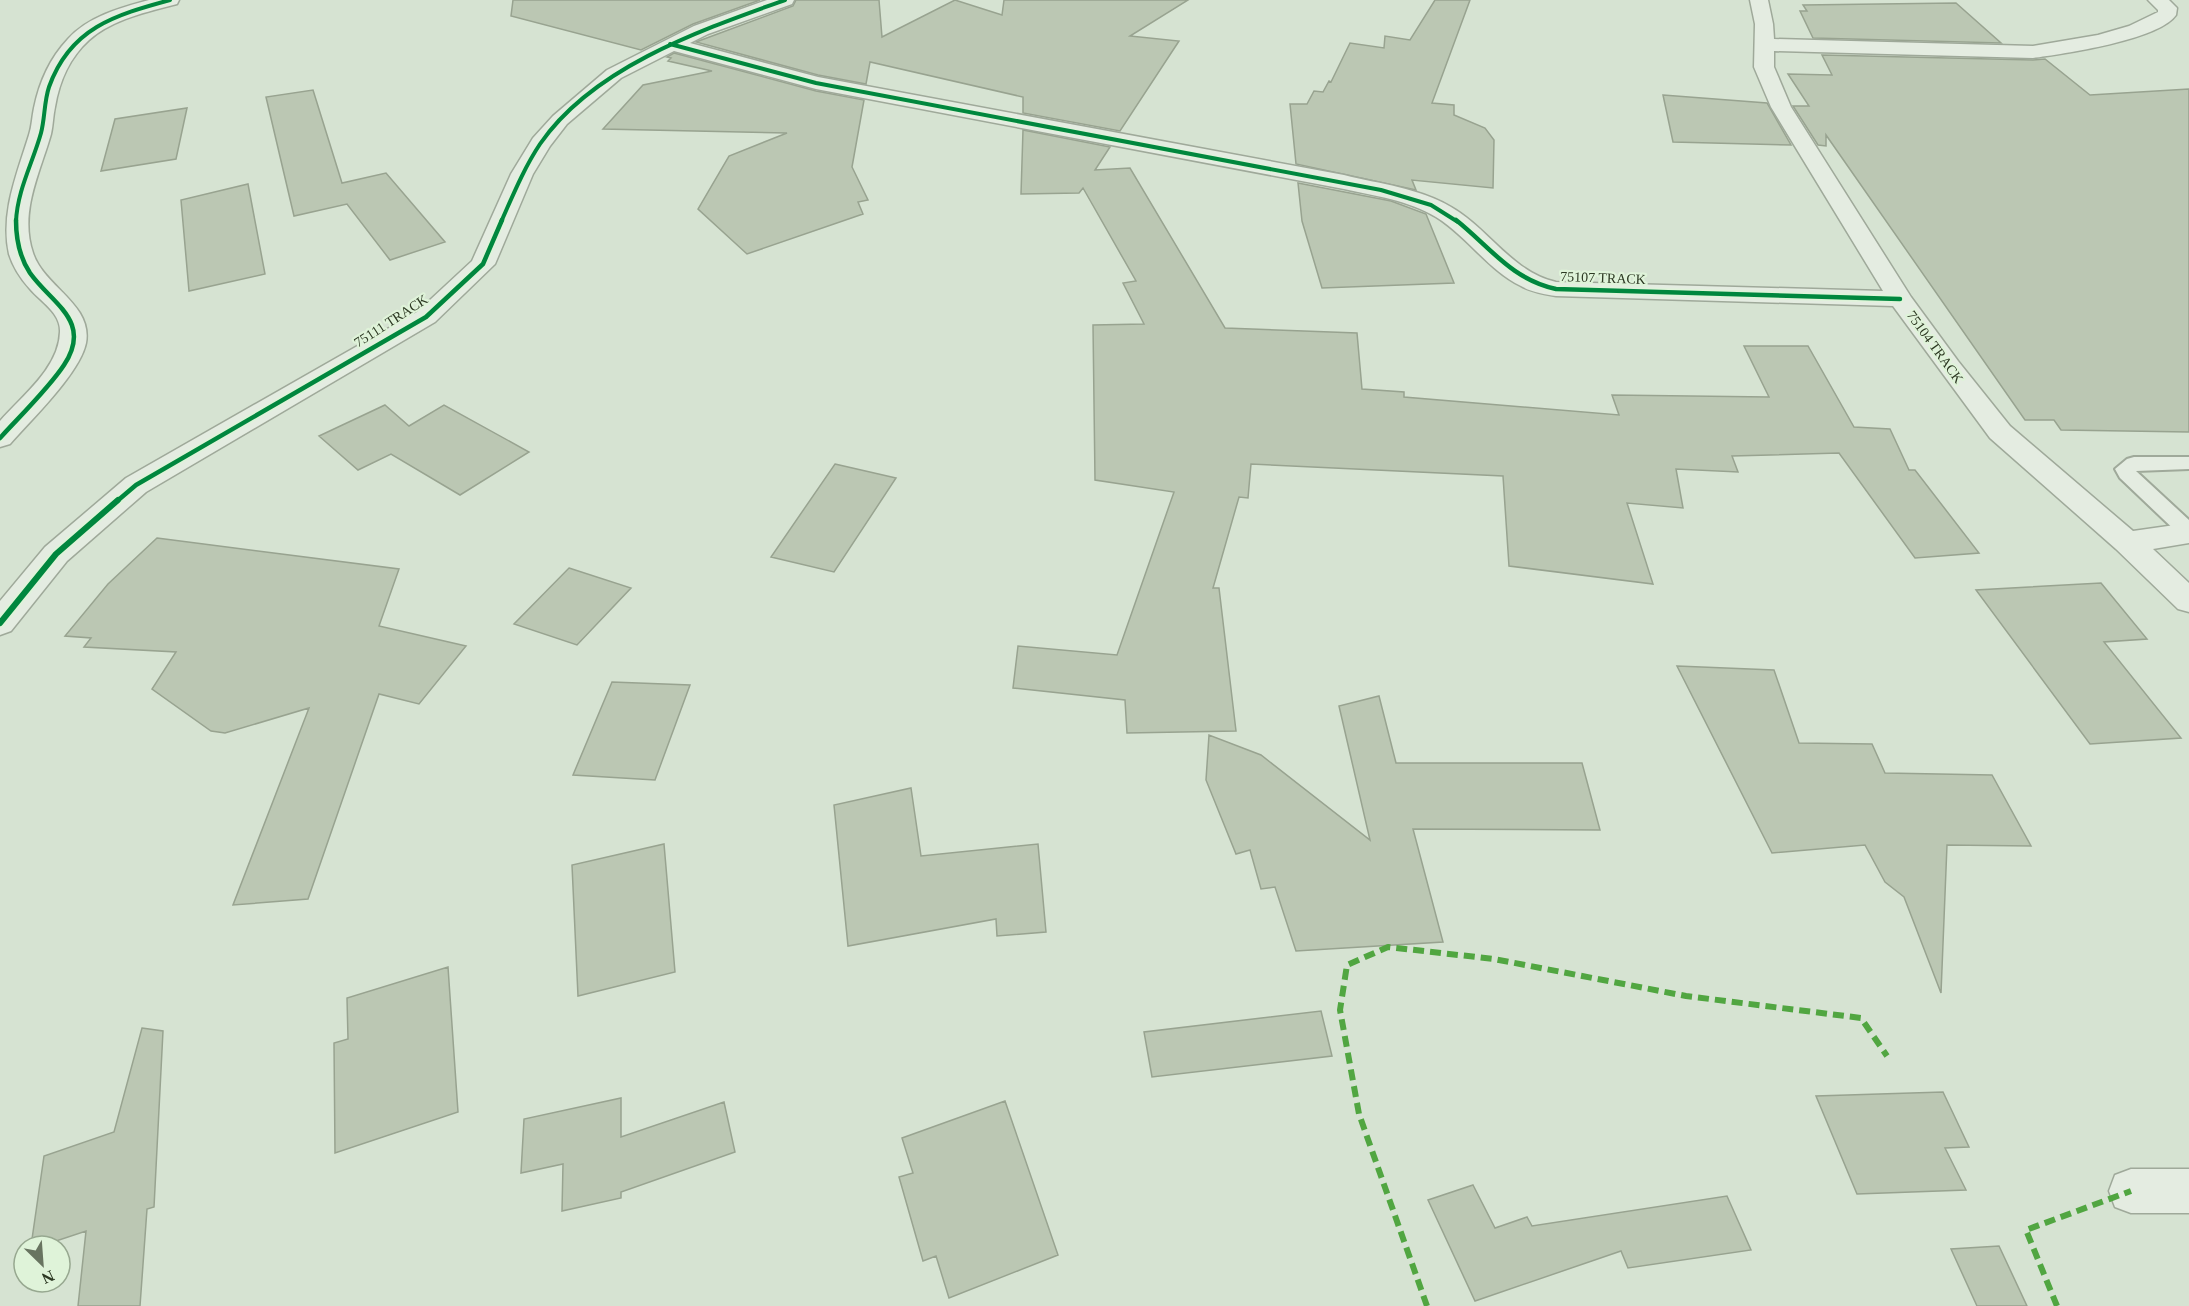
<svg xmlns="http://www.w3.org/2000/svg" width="2189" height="1306" font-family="Georgia,serif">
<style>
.building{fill:#bbc7b3;stroke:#98a390;stroke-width:1.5}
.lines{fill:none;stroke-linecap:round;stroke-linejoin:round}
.lane-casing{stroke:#9fa99a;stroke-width:4}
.street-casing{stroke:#9fa99a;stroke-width:3}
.lane{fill:#e4ece1;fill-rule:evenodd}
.street{fill:#e4ece1;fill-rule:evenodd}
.quiet{stroke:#51a641;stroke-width:6;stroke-dasharray:11 6;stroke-linecap:butt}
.cycleway-far2-casing{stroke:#dff3d9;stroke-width:6}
.cycleway-far1-casing{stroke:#dff3d9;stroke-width:8}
.cycleway-casing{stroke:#dff3d9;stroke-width:10}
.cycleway-far2{stroke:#00873e;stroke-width:4}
.cycleway-far1{stroke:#00873e;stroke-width:4.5}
.cycleway{stroke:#00873e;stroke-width:6}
.labels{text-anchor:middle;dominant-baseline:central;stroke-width:4.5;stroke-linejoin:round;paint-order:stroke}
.far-street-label{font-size:14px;fill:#2c3822;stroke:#dff3d9}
</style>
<rect width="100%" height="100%" fill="#d6e3d2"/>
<path class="building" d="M513 0H760L693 24 641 50 511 16Z
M796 0H879L882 37 955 0 1002 15 1004 0H1188L1130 36 1179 41 1120 131 1023 113V97L870 62 866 84 818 75 696 42 793 6Z
M1435 0H1470L1432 103 1454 105V115L1485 128 1494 140 1493 188 1412 180 1416 190 1296 164 1290 104H1307L1314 91 1323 92 1329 81 1331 82 1350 43 1384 48 1385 36 1410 40Z
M1956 3 2001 43 1813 38 1800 11H1807L1803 5Z
M674 53 816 91 864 100 852 167 868 200 858 202 863 214 747 254 698 209 729 156 787 133 603 129 643 85 712 71 668 61 671 58 667 57Z
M1822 55 2033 60 2045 59 2090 95 2189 89V432L2061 430 2054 420H2025L1826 135V146L1818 145 1793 106H1809L1788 74 1832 75Z
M313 90 342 183 386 173 445 242 390 260 347 204 294 216 266 97Z
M1663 95 1767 103 1791 145 1673 142Z
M187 108 176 159 101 171 115 119Z
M1023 130 1110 147 1095 170 1130 168 1225 328 1357 333 1362 389 1404 392V397L1619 415 1612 395 1769 397 1744 346H1808L1854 427 1890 429 1909 470H1915L1979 553 1915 558 1839 453 1732 456 1738 472 1676 469 1683 508 1627 503 1653 584 1509 566 1503 476 1251 464 1248 498 1239 497 1213 588H1219L1236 731 1127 733 1125 700 1013 688 1018 646 1117 655 1174 492 1095 480 1093 325 1144 324 1123 283 1136 281 1083 188 1079 193 1021 194Z
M1298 183 1391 201 1426 214 1454 283 1322 288 1302 221Z
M248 184 265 274 189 291 181 200Z
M385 405 409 426 444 405 529 452 460 495 391 454 358 470 319 436Z
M835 464 896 478 834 572 771 557Z
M157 538 399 569 379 626 466 646 419 704 379 694 308 899 233 905 309 708 225 733 211 731 152 689 176 652 84 647 91 638 65 636 108 584Z
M569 568 631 588 577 645 514 624Z
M2101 583 2147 639 2104 642 2181 738 2090 744 1976 590Z
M1677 666 1774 670 1799 743 1872 744 1885 773 1992 775 2031 846 1947 845 1941 993 1904 897 1885 882 1865 845 1772 853Z
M612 682 690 685 655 780 573 775Z
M1379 696 1396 763H1582L1600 830 1413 829 1443 942 1296 951 1275 887 1261 889 1250 850 1236 854 1206 780 1209 735 1261 755 1370 840 1339 706Z
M911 788 921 856 1038 844 1046 932 997 936 996 919 848 946 834 805Z
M664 844 675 972 578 996 572 865Z
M448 967 458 1112 335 1153 334 1043 348 1039 347 998Z
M1321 1011 1332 1056 1152 1077 1144 1032Z
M142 1028 163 1031 154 1207 147 1209 140 1306H78L86 1231 41 1246H31L44 1156 114 1132Z
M1943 1092 1969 1147 1945 1148 1966 1190 1857 1194 1816 1096Z
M621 1098V1137L724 1102 735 1152 621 1192V1198L562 1211 563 1164 521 1173 524 1119Z
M1005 1101 1058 1255 949 1298 936 1256 923 1261 899 1177 913 1173 902 1138Z
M1473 1185 1495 1228 1527 1217 1532 1226 1727 1196 1751 1250 1628 1268 1621 1251 1475 1301 1428 1200Z
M1999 1246 2027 1306H1977L1951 1249Z"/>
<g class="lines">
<defs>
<path id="lane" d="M2134 457H2189V469L2136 471 2189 520V539L2182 537 2120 478 2115 469 2127 459Z"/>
<path id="street" d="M149 0H179L177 4C147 12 113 19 89 40 70 57 59 82 55 107 53 116 53 125 51 134 40 173 19 212 33 253 44 287 93 304 86 343 80 373 31 420 10 444L0 447V421C22 396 59 368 60 332 61 313 41 302 30 289 21 279 13 267 9 254 0 213 17 174 29 135 32 126 32 117 34 108 39 83 50 58 68 39 89 16 120 8 149 0Z
M767 0H794L792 4 708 34 690 43 818 77 1344 175C1380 184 1419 188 1451 207 1488 228 1512 272 1556 282L1883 291 1771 107 1754 67 1755 24 1750 0H1768L1773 24 1774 39 2033 46 2098 35 2129 26 2158 12V10L2148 0H2169L2177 8 2176 15C2159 40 2063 54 2033 58L1774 51V67L1791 107 1911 297 1958 361 2010 426 2133 531 2189 523V543L2153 549 2189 583V612L2178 609 2116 549 1990 438 1893 306 1556 296C1544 294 1531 292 1521 286 1488 270 1467 236 1436 217 1408 200 1375 196 1344 189L816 89 674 51 621 78 567 124 550 146 533 174 495 264 435 322 146 492 67 561 11 631 0 635V601L45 547 126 478 417 312 472 261 511 174 533 138 553 116 607 70 694 26Z
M2131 1169H2189V1213H2131L2115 1207 2109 1191 2115 1175Z"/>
</defs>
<use href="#lane" class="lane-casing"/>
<use href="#street" class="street-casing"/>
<use href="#lane" class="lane"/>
<use href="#street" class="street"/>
<path class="quiet" d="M1427 1306 1359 1114 1340 1010 1347 965 1388 947 1494 959 1686 996 1861 1018 1887 1056
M2057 1306 2026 1230 2131 1191"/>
<defs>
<path id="cycleway-far2" d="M670 44 816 83 1381 190 1431 205 1458 222
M16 222C17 191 33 162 41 133 45 118 44 102 49 87 70 28 115 15 170 0
M501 222C513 195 524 168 540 144 593 67 701 30 785 0"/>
<path id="cycleway-far1" d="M1456 220C1490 247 1511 279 1556 289L1900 299
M0 438C19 417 49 388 64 365 93 321 52 304 30 273 20 258 16 238 16 220
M116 502 136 485 426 317 483 264 502 220"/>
<path id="cycleway" d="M0 623 56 554 118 500"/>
</defs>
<use href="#cycleway-far2" class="cycleway-far2-casing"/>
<use href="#cycleway-far1" class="cycleway-far1-casing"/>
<use href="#cycleway" class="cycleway-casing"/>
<use href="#cycleway-far2" class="cycleway-far2"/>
<use href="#cycleway-far1" class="cycleway-far1"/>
<use href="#cycleway" class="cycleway"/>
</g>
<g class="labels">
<g class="far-street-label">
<text transform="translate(1603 278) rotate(2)">75107 TRACK</text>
<text transform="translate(391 321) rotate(-33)">75111 TRACK</text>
<text transform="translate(1935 347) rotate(54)">75104 TRACK</text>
</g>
</g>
<g transform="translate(42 1264) rotate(155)"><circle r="28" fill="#dff3d9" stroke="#97a890" stroke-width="1.5"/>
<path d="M0-4.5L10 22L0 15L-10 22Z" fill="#687460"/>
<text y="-9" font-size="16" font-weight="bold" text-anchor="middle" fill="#2c3822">N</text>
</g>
</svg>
